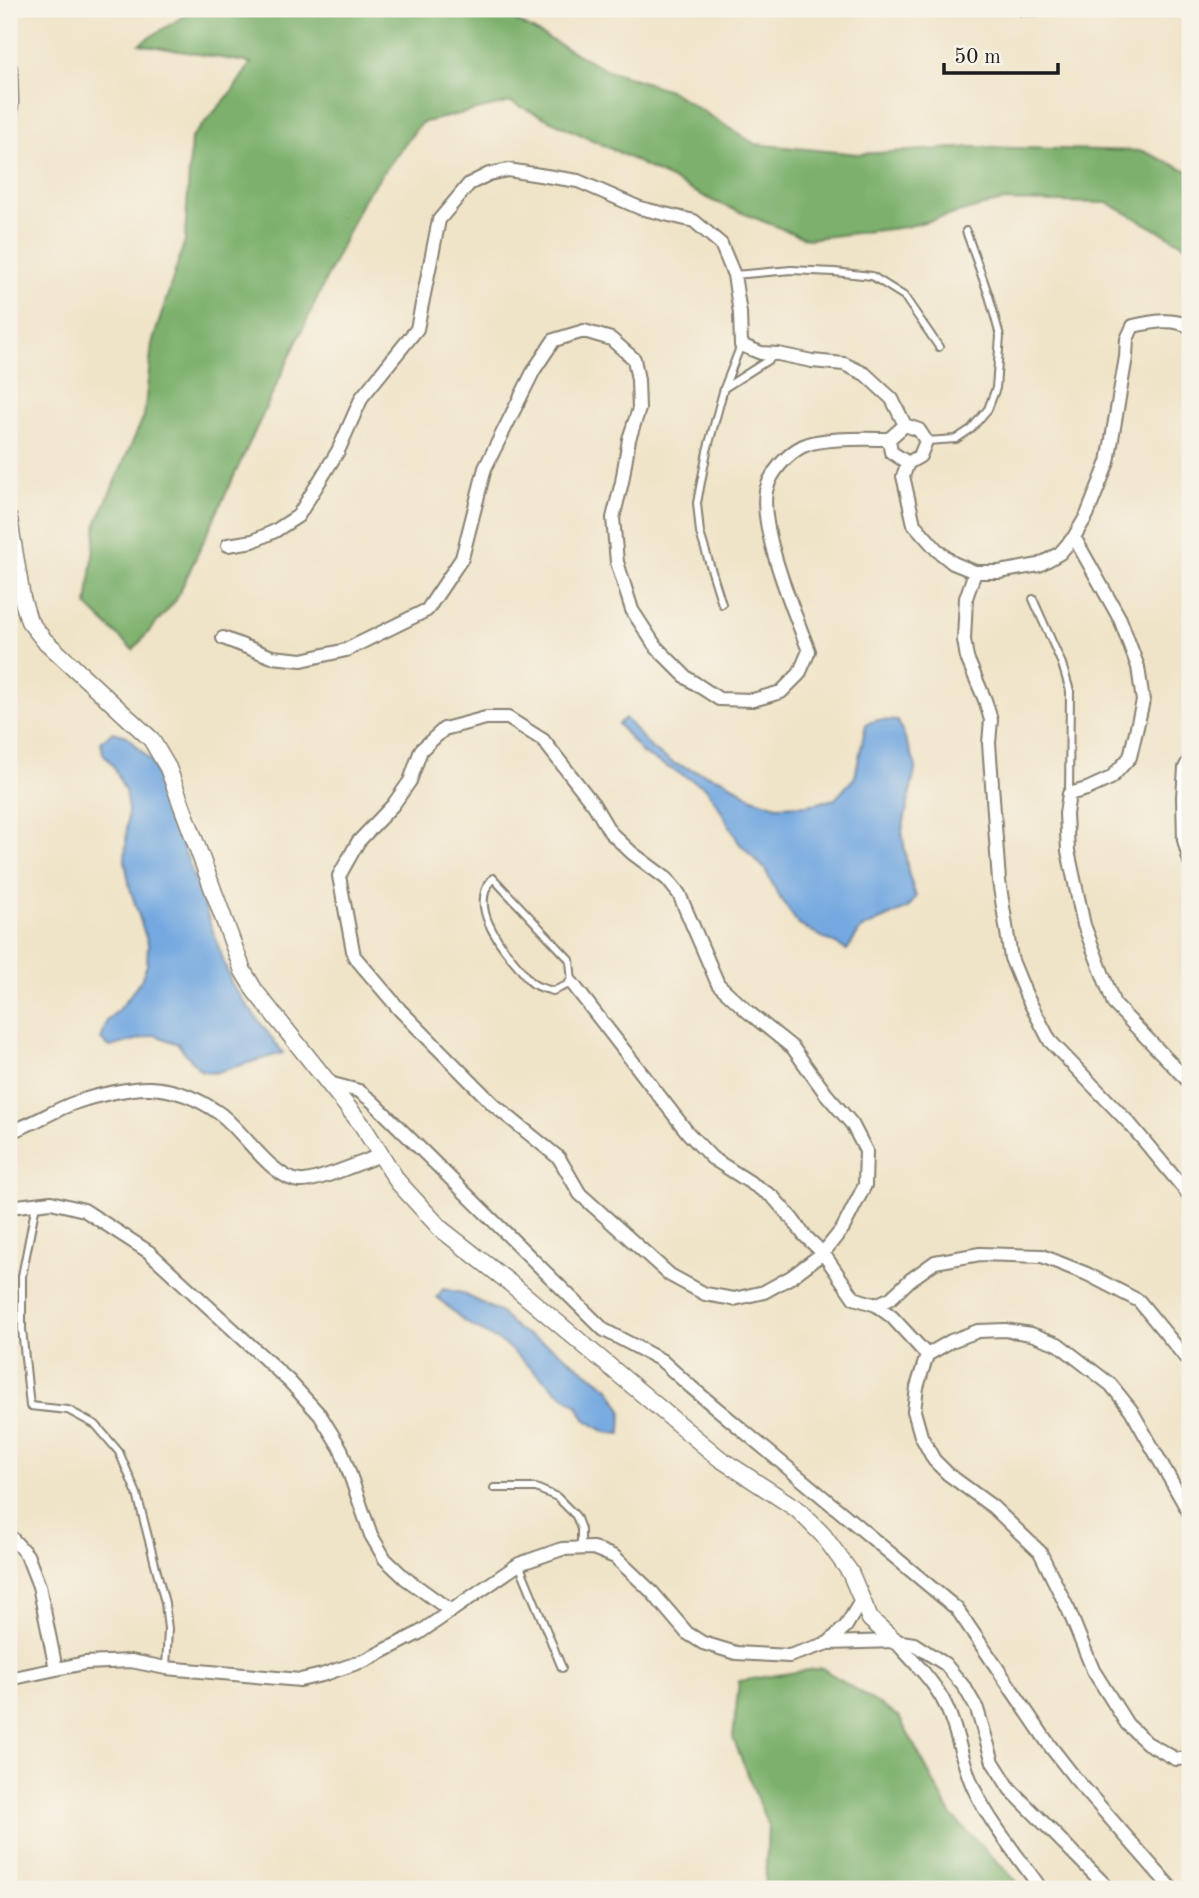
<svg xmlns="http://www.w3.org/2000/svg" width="1199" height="1898" font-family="'Old Standard TT',serif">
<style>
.forest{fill:#7cb06c;stroke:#4c6644;stroke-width:2}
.water{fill:#73a8e0;stroke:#48627e;stroke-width:2}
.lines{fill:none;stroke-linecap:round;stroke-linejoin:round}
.service-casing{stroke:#868072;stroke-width:10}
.minor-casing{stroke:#868072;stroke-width:16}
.tertiary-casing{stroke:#868072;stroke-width:19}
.service{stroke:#fff;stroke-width:6}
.minor{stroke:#fff;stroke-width:12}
.tertiary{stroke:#fff;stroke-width:16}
</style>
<rect width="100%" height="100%" fill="#f7f3e8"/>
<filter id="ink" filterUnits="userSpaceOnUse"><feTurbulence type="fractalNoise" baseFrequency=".0143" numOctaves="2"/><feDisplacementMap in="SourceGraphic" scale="14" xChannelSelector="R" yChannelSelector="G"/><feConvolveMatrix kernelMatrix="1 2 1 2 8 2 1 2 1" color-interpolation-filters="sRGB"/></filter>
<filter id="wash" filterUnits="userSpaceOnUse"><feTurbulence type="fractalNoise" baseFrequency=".00686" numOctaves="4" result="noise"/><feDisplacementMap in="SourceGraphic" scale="28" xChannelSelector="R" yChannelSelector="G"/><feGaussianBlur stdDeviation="1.57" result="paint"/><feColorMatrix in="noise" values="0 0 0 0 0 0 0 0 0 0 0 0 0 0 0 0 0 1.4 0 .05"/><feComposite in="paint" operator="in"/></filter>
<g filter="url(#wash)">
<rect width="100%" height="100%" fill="#f0e4c8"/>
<path class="forest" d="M195 9H494L605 69 669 90 755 144 858 154 973 147 1143 151 1190 172V249L1183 244 1108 203 1002 201 906 227 807 239 713 201 618 152 511 102 421 123 364 198 176 600 133 650 87 606 97 522 144 416 152 344 185 240 191 138 231 93 251 63 139 44Z
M822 1668 899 1717 952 1816 1024 1889H762L765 1886 768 1826 733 1738 739 1681Z"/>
<path class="water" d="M625 718 652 749 675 764 724 780 753 798 777 806 808 805 835 799 855 777 866 724 877 720 898 721 916 766 902 831 908 872 916 897 908 908 861 929 847 950 799 925 778 895 765 869 739 843 719 807 705 787 643 754 618 724Z
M113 732 127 736 154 764 232 985 283 1053 214 1073 200 1070 178 1044 155 1035 110 1047 101 1040 107 1021 123 1005 141 980 147 965 148 944 130 888 125 861 128 809 125 791 114 767 103 753 101 741Z
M443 1289 462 1293 501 1313 518 1330 554 1348 609 1388 622 1410 621 1434 605 1432 585 1419 577 1405 556 1390 504 1344 464 1321 437 1297Z"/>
</g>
<g filter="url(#ink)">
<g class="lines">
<defs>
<path id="service" d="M734 275 791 270 834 272 872 276 904 296 939 347
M726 387 776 355
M926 441 956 439 971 429 988 409 996 388 1000 336 989 296 966 231
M1033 599 1062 664 1070 691 1069 794
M722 604 700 533 697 503 707 451 724 388 741 345
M493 878 570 960 572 983 553 991C546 989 537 987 532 983 527 979 522 971 518 966 499 944 468 905 493 878Z
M36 1204 22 1276V1329L30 1406 68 1410 96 1425 119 1452 137 1494 165 1603 168 1629 166 1668
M494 1488H536L557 1497 576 1516 581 1529V1548
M519 1564 562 1668"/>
<path id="minor" d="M1023 9H1046
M889 439 891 452 908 463
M1074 537 1120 619 1138 667 1143 701 1130 757 1111 778 1087 789 1069 794 1066 814 1068 851 1084 925 1114 1004 1190 1083
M228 545 253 541 275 531 298 516 338 451 362 397 417 329 439 220 469 184 489 174 508 170 578 181 640 208 694 221 721 244 734 275 740 313 741 345 761 353 778 354 812 361 844 364 865 374 892 399 905 425 919 430 926 441 920 456 908 463 903 476 914 524 937 550 953 563 975 572H999L1039 565 1060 553 1074 537 1087 515 1108 462 1126 357 1127 339 1133 326C1151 322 1174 317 1190 327
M975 572 966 598 964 640 967 658 985 700 991 720 989 743 999 881 1011 958 1027 997 1050 1041 1130 1124 1190 1196
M223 638 272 657 302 660 346 650 427 610 462 558 485 468 534 370 554 340 584 331 611 339 634 359 638 380 639 409 629 439 622 482 613 518 617 562 632 610 656 647 687 678 719 699 753 700 781 692 799 674 809 651C794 612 759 529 766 491 770 473 787 454 803 446 822 437 867 439 889 439L905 425
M486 718H508L543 740 594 805 610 832 632 853 667 879 679 894 718 984 747 1011 793 1048 826 1094 852 1124 866 1151 865 1185 843 1228 823 1253 791 1277 764 1292 734 1299 705 1294 670 1275 580 1194 559 1158 494 1105 400 1010 354 956 339 876 358 842 393 805 410 781 421 750 444 729Z
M1190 759 1185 768 1183 797 1184 840 1190 862
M572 983 688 1133 712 1158 773 1197 793 1220 804 1235 823 1253 854 1298 876 1305 891 1298 910 1280 935 1262 980 1254 1042 1256 1087 1274 1139 1301 1190 1363
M329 1083 359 1091 372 1101 604 1330 661 1360 691 1387 957 1609 1050 1746 1075 1778 1172 1889
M9 1132C33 1125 53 1110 77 1102 94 1096 132 1087 150 1088 175 1089 199 1099 219 1113 242 1129 272 1179 300 1181 315 1183 364 1161 381 1155
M9 1207 51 1202 84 1210 149 1252 289 1381 320 1415 341 1449 371 1535 385 1559 405 1578 451 1611
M876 1305 892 1317 927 1355
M1190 1514 1131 1410 1111 1385 1058 1344 1031 1334 1005 1330 978 1331 951 1341 927 1355 917 1387 914 1411 921 1436 934 1460 948 1474 993 1507 1040 1552 1069 1611 1093 1670 1127 1724 1147 1743 1176 1759 1190 1758
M9 1535 27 1555 39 1586 56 1669
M895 1641C912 1660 934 1681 945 1704 959 1732 961 1763 975 1791 992 1826 1019 1857 1041 1889
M828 1643 895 1641 914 1644 945 1664 965 1688 977 1709 993 1762 1010 1789 1109 1889
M9 1679 85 1663 131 1661 166 1668 300 1680 322 1675 366 1660 419 1633 519 1564 562 1549 593 1548 615 1557 652 1592 687 1633 703 1643 736 1653 789 1656 828 1643 846 1626 862 1599"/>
<path id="tertiary" d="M9 69 10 102 9 117
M9 519 22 598 29 621 44 640 151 739 168 768 243 971 255 991 362 1125 398 1182 441 1229 510 1283 719 1458 797 1509 823 1535 850 1572 870 1619 895 1641"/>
</defs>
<use href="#service" class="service-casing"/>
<use href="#minor" class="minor-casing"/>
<use href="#tertiary" class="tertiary-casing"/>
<use href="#service" class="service"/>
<use href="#minor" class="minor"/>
<use href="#tertiary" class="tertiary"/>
</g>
</g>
<rect width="1199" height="1898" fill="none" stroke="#f7f3e8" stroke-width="35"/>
<path d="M944 63v10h114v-10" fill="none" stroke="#1c1c1c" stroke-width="3.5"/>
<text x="954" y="63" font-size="21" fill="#1c1c1c" stroke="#f7f3e8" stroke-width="5" paint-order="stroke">50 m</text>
</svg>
